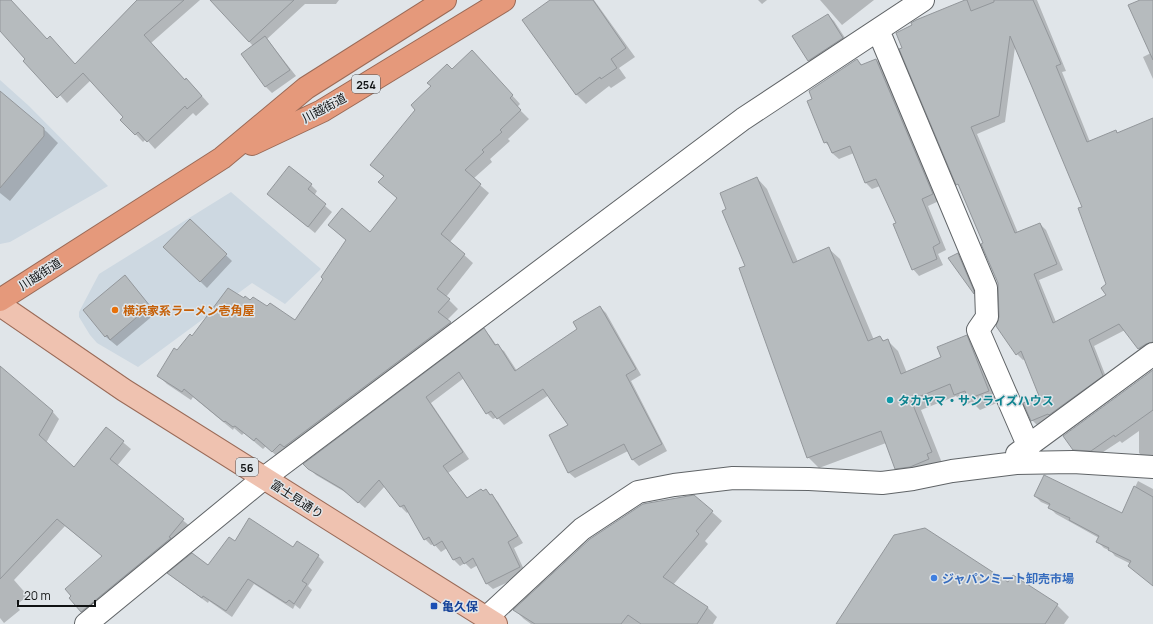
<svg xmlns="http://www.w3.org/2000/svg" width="1153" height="624" font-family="Manrope,'Noto Sans JP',sans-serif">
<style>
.built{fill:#cdd8e1}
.shadow{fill:#0003;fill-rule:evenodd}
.building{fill:#b6bbbe;stroke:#93979b;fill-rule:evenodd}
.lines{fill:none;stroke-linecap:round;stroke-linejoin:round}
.street-casing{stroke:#606467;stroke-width:24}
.primary-casing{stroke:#9a6a57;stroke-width:24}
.highway-casing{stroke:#9a6a57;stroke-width:24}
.street{stroke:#fff;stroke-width:22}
.primary{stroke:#efc2b0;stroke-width:22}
.highway{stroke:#e5997b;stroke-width:22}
.food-dot{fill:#e8710a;stroke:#e0e5e9;stroke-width:1.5}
.culture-dot{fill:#0f9aa8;stroke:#e0e5e9;stroke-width:1.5}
.shop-dot{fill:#3f7fe0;stroke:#e0e5e9;stroke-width:1.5}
.transit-dot{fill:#1a4fb4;stroke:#e0e5e9;stroke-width:1.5}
.labels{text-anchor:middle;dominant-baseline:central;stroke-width:3;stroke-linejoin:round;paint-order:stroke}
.shield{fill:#e0e5e9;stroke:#4e5153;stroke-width:1}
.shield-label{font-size:11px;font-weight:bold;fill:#101213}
.street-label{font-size:12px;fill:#101213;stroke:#e0e5e9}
.food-label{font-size:12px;font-weight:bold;fill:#c56008;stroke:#e0e5e9;text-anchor:start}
.culture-label{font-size:12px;font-weight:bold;fill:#0d838f;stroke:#e0e5e9;text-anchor:start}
.shop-label{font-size:12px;font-weight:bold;fill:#366cbe;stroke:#e0e5e9;text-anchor:start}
.transit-label{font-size:12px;font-weight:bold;fill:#164399;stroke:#e0e5e9;text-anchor:start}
</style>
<rect width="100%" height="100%" fill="#e0e5e9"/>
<path class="built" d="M0 80 29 106 108 186 10 242 0 244Z
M231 192 321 269 285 304 252 283 138 367 97 343 90 335 79 317V312L99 274Z"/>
<path class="shadow" d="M0 0H10L47 40 75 65 137 0H200L151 43 185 81 194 87 209 104 196 116 193 113 155 149 146 139 143 142 122 120 124 117 91 80 67 103 0 29Z
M211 0H339L336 4H305L267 39 296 76 272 93 266 87 242 54 253 46Z
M552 0H594L635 57 619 68 626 78 611 88 609 86 586 104 576 94Z
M758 0H767L762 4Z
M820 0H874L842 25Z
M967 0H1037L1066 71 1062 72 1090 142 1116 131 1118 133 1153 119V350L1145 355 1139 349 1125 330 1094 346 1108 382 1038 426 1032 420 1041 397 1025 359 1023 360 1017 354 1000 317 999 283 985 243 961 188 957 184 903 48 916 21ZM1015 47 1083 207 1107 285V295L1056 322 1039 280 1063 270 1046 230 1040 224 1018 233 977 134 1005 122Z
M1142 0H1153V79L1143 57 1151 53Z
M828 15 834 21 849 44 815 67 809 60Z
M480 60 520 104 517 107 529 119 508 139 510 141 490 159 492 162 473 179 489 193 450 242 473 263 446 297 458 309 447 320 459 331 281 460 266 446 263 449 244 433 242 435 234 428 233 430 193 397 191 400 167 384 158 375 178 351 193 337 244 299 267 307 295 321 324 279 347 241 329 225 370 233 398 199 380 182 384 177 371 165 452 70Z
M857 60 863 66 876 60 883 66 939 201 928 206 946 250 938 254 943 265 919 276 913 269 898 223 880 186 872 189 866 183 854 153 839 159 832 153 830 147 825 142 814 100Z
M0 92 47 132 58 143 10 201 0 193Z
M757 178 767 189 798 262 829 249 840 259 874 340 880 337 884 341 887 340 898 351 907 373 942 358 966 336 977 347 999 402 980 410 972 402 965 405 956 396 921 410 942 463 907 479 896 468 886 443 819 468 808 457 747 266Z
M311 185 317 191 314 196 332 212 315 233 268 194Z
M190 220 232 261 207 288 171 253Z
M958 255 964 261 980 298 974 293 950 258Z
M131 283 156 313 117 346 106 337 84 310Z
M600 307 606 313 641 375 631 381 667 451 639 466 633 460 628 451 575 478 568 472 569 426 549 395 504 425 497 417 493 419 487 413 464 378 431 403 469 459 448 473 468 499 486 490 498 502 523 543 514 548 526 574 493 589 486 583 478 565 471 569 465 563 460 566 454 560 447 548 441 552 434 544 431 545 425 539 409 511 407 513 401 507 385 486 365 508 350 495 316 475 311 470 484 330 490 336 497 346 504 351 517 371 578 330Z
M1153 371V459H1145L1139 453V431L1122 443 1120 441 1097 456 1080 455 1074 449Z
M0 376 52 411 59 419 46 443 74 469 106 428 131 449 117 466 191 527 89 619 82 611 103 556 65 526 14 580 28 596 16 605 20 610 4 623 0 618Z
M1138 481 1153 489V586L1131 564 1115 556 1111 551 1104 548 1098 542 1099 538 1056 514 1049 507 1050 506 1041 502 1035 496 1122 514Z
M694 496 722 521 705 541 708 544 673 585 708 608 717 617 713 624H531L524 619 515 610Z
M235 542 294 548 318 556 324 562 308 586 312 590 300 609 295 605 293 609 254 584 232 617 209 601 208 603 175 579 169 574 208 567Z
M1013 576 1057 605 1069 617 1064 624H837L1009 583Z"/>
<path class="building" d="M0 0H11L47 39 50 36 75 64 137 0H184L144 35 185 80 186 78 202 96 187 109 185 106 147 142 138 132 135 135 120 120 123 117 83 73 57 98 23 61 25 59 0 31Z
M210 0H294L249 42Z
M550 0H593L626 48 611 59 617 68 601 79 600 77 576 95 522 20Z
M965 0H967L971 11 994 2V0H1033L1061 64 1056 66 1087 142 1116 130 1117 133 1153 118V342L1146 344 1138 349 1119 324 1089 340 1103 376 1049 415 1048 414 1031 421 1023 403 1039 396 1021 351 1016 355 996 326 999 317 998 283 981 244 983 243 958 184 956 185 899 49 902 48 896 33 912 25 911 23 916 20ZM1010 36 1032 87 1082 207 1078 208 1106 284 1101 288 1106 295 1053 323 1034 274 1057 264 1040 223 1015 233 971 127 999 116Z
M1140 0H1153V60L1128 5Z
M828 14 843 38 808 61 792 36Z
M265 36 290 70 265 87 241 54Z
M472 50 513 95 510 98 521 110 500 130 502 132 482 150 484 152 465 170 481 184 441 234 465 254 437 289 450 299 438 312 451 322 284 447 280 444 272 452 256 438 254 441 235 426 233 427 225 421 224 422 184 389 182 392 157 376 174 348 177 350 190 334 192 336 228 288 244 298 245 296 250 300 253 297 267 306 270 303 295 320 323 279 321 277 346 240 328 225 342 208 370 232 397 198 378 182 384 176 370 165 415 110 411 105 431 86 427 83 447 64 452 69Z
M857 59 861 65 876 59 933 194 922 199 940 243 933 247 937 259 912 270 893 224 896 223 876 179 865 183 850 146 832 153 827 142 824 143 807 101 812 99 809 91Z
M0 91 44 128V136L0 188Z
M289 166 312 184 308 189 326 204 308 227 267 194Z
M757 177 793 263 829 247 868 341 880 336 883 341 888 339 901 374 941 357 937 347 967 335 989 391 968 399 965 391 954 395 950 384 911 400 932 452 927 454 929 459 910 467 895 469 881 431 807 458 739 268 745 266 722 211 726 209 720 193Z
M190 219 227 254 200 282 163 247Z
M958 253 974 291V294L948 258Z
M125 275 150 306 110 340 107 335 105 337 83 310Z
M600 306 636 369 626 375 662 444 632 460 624 444 568 473 549 435 568 425 543 389 497 419 491 411 486 414 459 372 426 397 463 452 443 466 467 498 481 489 483 491 486 489 490 495 492 494 518 536 508 542 520 567 486 584 473 558 464 564 460 557 453 560 442 541 434 546 429 537 424 540 404 505 400 507 379 480 358 503 342 489 308 469 303 464 484 328 495 345 498 344 515 371 577 329 573 322Z
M0 366 53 411 39 435 74 467 106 427 124 441 110 459 184 519 169 537 171 538 81 612 69 598 71 596 65 589 102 556 57 519 0 579Z
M1153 370V410L1115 437 1114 435 1091 451 1073 450 1063 436Z
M1044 475 1122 513 1134 486 1153 497V586L1128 566 1131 561 1108 550 1109 548 1096 542 1099 536 1069 520 1070 518 1048 508 1050 504 1034 496Z
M694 495 713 511 696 531 699 534 663 577 708 607 697 624H641L628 615 621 624H535L513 610 590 539 643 504Z
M249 518 293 547 297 541 319 555 302 581 307 584 294 604 289 600 286 603 248 579 226 611 203 596 202 598 167 573 192 553 208 565 229 537 235 541Z
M925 528 1008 582 1013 575 1058 604 1045 624H836L894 535Z"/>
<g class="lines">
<defs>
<path id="street" d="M878 30 986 288 987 317 978 330 1028 445
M1017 454 1153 354
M486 618 582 529 638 492 674 485 733 478 809 479 882 483 913 479 952 471 1016 463 1073 462 1153 467
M86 624 264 478 743 119 923 0"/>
<path id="primary" d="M0 305 124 390 496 624"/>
<path id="highway" d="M252 144 322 111 504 0
M0 300 222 158 306 88 445 0"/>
</defs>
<use href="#street" class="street-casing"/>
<use href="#primary" class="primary-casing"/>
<use href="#highway" class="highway-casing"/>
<use href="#street" class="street"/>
<use href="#primary" class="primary"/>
<use href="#highway" class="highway"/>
</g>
<circle class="food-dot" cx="115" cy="310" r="4"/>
<circle class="culture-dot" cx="890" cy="400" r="4"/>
<circle class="shop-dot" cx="934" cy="578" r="4"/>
<rect class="transit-dot" x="430" y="602" width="8" height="8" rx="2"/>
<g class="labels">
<g class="shield">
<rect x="352" y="75" width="28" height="18" rx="3"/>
<rect x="236" y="458" width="22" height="18" rx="3"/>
</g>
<g class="shield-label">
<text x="366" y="84">254</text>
<text x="247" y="467">56</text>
</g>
<g class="street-label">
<text transform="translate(324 108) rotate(-28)">川越街道</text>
<text transform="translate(40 274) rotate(-33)">川越街道</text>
<text transform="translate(297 499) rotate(33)">富士見通り</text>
</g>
<g class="food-label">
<text x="123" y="310">横浜家系ラーメン壱角屋</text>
</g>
<g class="culture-label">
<text x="898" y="400">タカヤマ・サンライズハウス</text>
</g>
<g class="shop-label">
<text x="942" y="578">ジャパンミート卸売市場</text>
</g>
<g class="transit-label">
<text x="442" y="606">亀久保</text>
</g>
</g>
<path d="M18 600v6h77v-6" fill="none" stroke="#101213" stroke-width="2"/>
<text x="24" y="600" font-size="12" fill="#101213" stroke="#e0e5e9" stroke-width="3" paint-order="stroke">20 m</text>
</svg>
